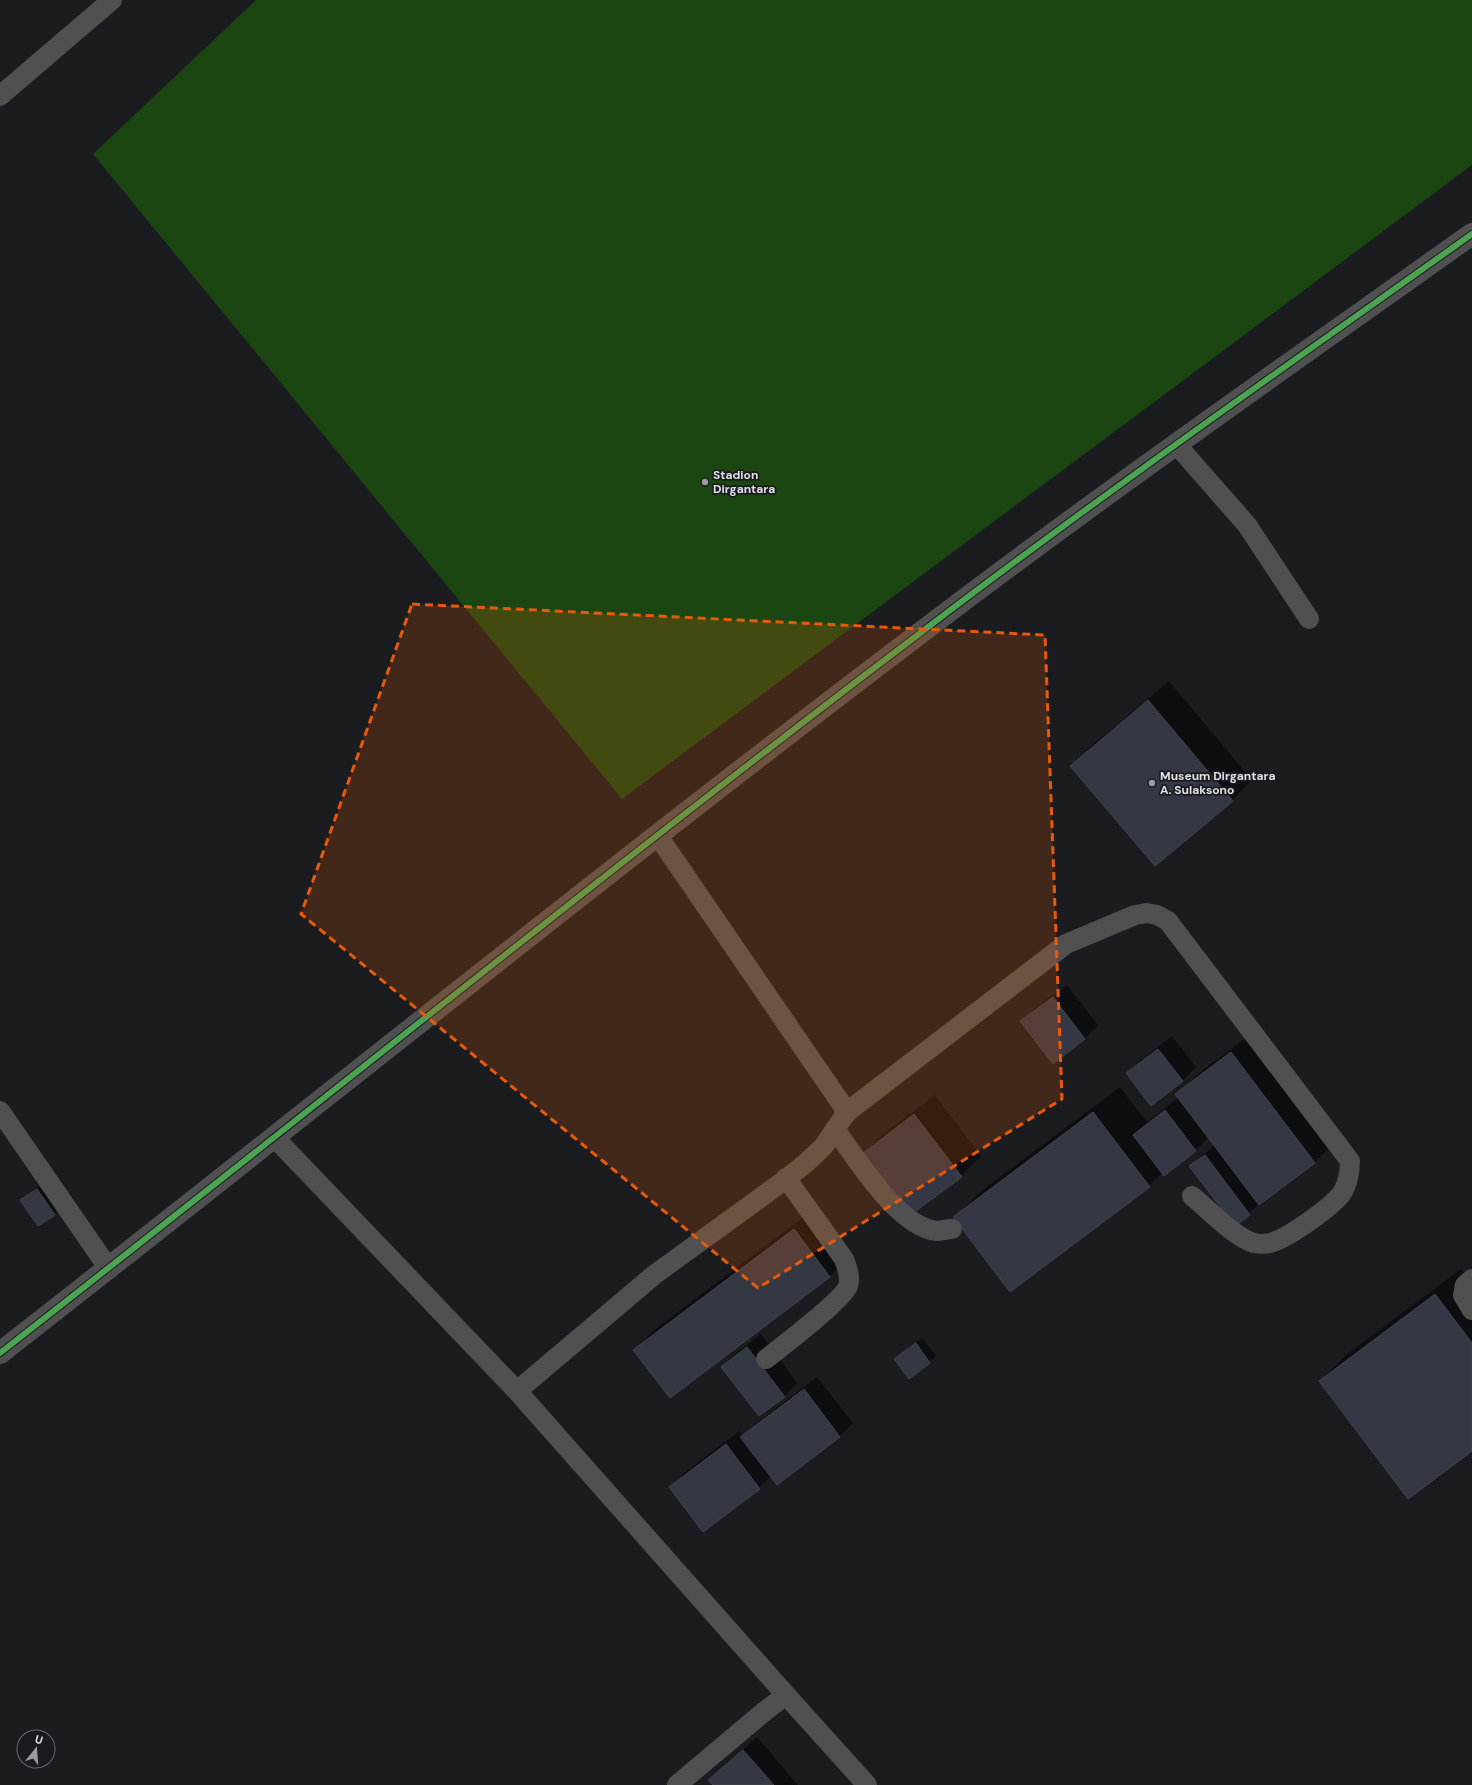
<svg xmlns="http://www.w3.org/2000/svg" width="1472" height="1785" font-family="'DM Sans',sans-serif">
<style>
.green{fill:#1b4612}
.shadow{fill:#0007}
.building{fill:#343845;stroke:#444548}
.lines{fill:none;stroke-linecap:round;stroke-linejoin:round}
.lane{stroke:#515050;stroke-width:20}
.street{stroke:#515050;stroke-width:22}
.cycleway-casing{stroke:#191b20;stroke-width:8}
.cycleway{stroke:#4ca352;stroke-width:6}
.marked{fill:#e8590c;fill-opacity:0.2;stroke:#e8590c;stroke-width:3;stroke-dasharray:8 5;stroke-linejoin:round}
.poi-dot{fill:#9a9c9f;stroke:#191b20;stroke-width:1.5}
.labels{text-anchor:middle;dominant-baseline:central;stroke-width:3.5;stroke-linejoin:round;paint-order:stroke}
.poi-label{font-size:12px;font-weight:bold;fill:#dfe1e4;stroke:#191b20;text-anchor:start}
</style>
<rect width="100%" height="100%" fill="#1a1c1f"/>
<path class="green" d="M256 0H1472V165L622 799 93 154Z"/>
<path class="shadow" d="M1169 681 1252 780 1232 800 1155 865 1071 766 1091 746Z
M1067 985 1098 1025 1085 1039 1053 1062 1022 1021 1035 1008Z
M1252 1033 1335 1142 1315 1162 1261 1202 1236 1225 1191 1166 1215 1145 1209 1137 1195 1151 1163 1172 1149 1186 1010 1291 954 1218 980 1192 1120 1087 1147 1122 1179 1097 1177 1094 1197 1075Z
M1172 1036 1196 1067 1183 1081 1127 1073 1141 1060Z
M935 1095 981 1156 961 1176 863 1154 883 1134Z
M44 1183 60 1208 54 1214 22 1200Z
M814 1209 850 1256 830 1276 670 1396 634 1350 654 1330Z
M1461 1269 1472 1283V1450L1320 1381 1346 1355Z
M761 1334 797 1383 784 1396 723 1367 736 1353Z
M922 1338 936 1356 910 1378 896 1359Z
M817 1377 853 1423 839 1437 771 1476 759 1488 670 1487 683 1474 739 1431 743 1436 755 1424Z
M757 1737 798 1785H714L710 1780Z"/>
<path class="building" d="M1148 700 1233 801 1155 866 1070 766Z
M1053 997 1085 1039 1053 1064 1020 1021Z
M1158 1049 1183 1081 1151 1106 1126 1073Z
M1231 1052 1315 1163 1259 1205 1175 1094Z
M1165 1110 1196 1151 1164 1176 1133 1135Z
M1093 1112 1150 1187 1010 1292 953 1217Z
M914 1114 962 1177 909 1216 862 1154Z
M1205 1155 1250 1215 1235 1226 1189 1166Z
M37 1189 55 1215 38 1226 20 1200Z
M794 1229 830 1277 670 1398 633 1350Z
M1435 1294 1472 1343V1451L1408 1499 1319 1381Z
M916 1343 930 1363 909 1379 894 1359Z
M747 1347 785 1397 759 1416 721 1367Z
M804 1389 840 1437 777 1485 740 1437Z
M726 1444 760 1489 703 1532 669 1487Z
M743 1750 774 1785H713L708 1780Z"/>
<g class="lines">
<path class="lane" d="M0 96 112 0
M1176 444 1247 525 1309 619
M658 836 847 1112
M0 1111 109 1269
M835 1129C856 1158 899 1228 937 1231 941 1231 947 1229 952 1229
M275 1138 517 1391 786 1695
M1472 1279 1465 1285 1463 1295 1472 1310
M766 1359C781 1347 843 1300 848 1286 851 1277 847 1267 844 1259L786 1178
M517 1391 654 1275 782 1182 806 1163 823 1147 847 1112 1066 944 1135 915 1147 913 1157 915 1168 921 1350 1161C1350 1173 1347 1189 1338 1198 1325 1211 1287 1239 1270 1243 1266 1244 1258 1244 1254 1243 1235 1238 1208 1209 1192 1196
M677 1785 765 1711 786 1695 867 1785"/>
<path class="street" d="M0 1353C305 1115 606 871 915 637 1097 498 1285 367 1472 234"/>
<defs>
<path id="cycleway" d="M0 1353C305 1115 606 871 915 637 1097 498 1285 367 1472 234"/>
</defs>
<use href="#cycleway" class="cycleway-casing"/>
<use href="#cycleway" class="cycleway"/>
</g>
<path class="marked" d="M412 604 1045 635 1062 1099 758 1288 301 914Z"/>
<g class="poi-dot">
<circle cx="705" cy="482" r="4"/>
<circle cx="1152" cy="783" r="4"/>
</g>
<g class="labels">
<g class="poi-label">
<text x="713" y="475">Stadion<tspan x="713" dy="14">Dirgantara</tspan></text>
<text x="1160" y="776">Museum Dirgantara<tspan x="1160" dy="14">A. Sulaksono</tspan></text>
</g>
</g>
<g transform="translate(36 1749) rotate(17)"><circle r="19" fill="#191b20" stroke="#686a6e"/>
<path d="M0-3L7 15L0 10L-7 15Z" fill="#9a9c9f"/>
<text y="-6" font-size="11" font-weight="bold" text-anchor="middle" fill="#dfe1e4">U</text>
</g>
</svg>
